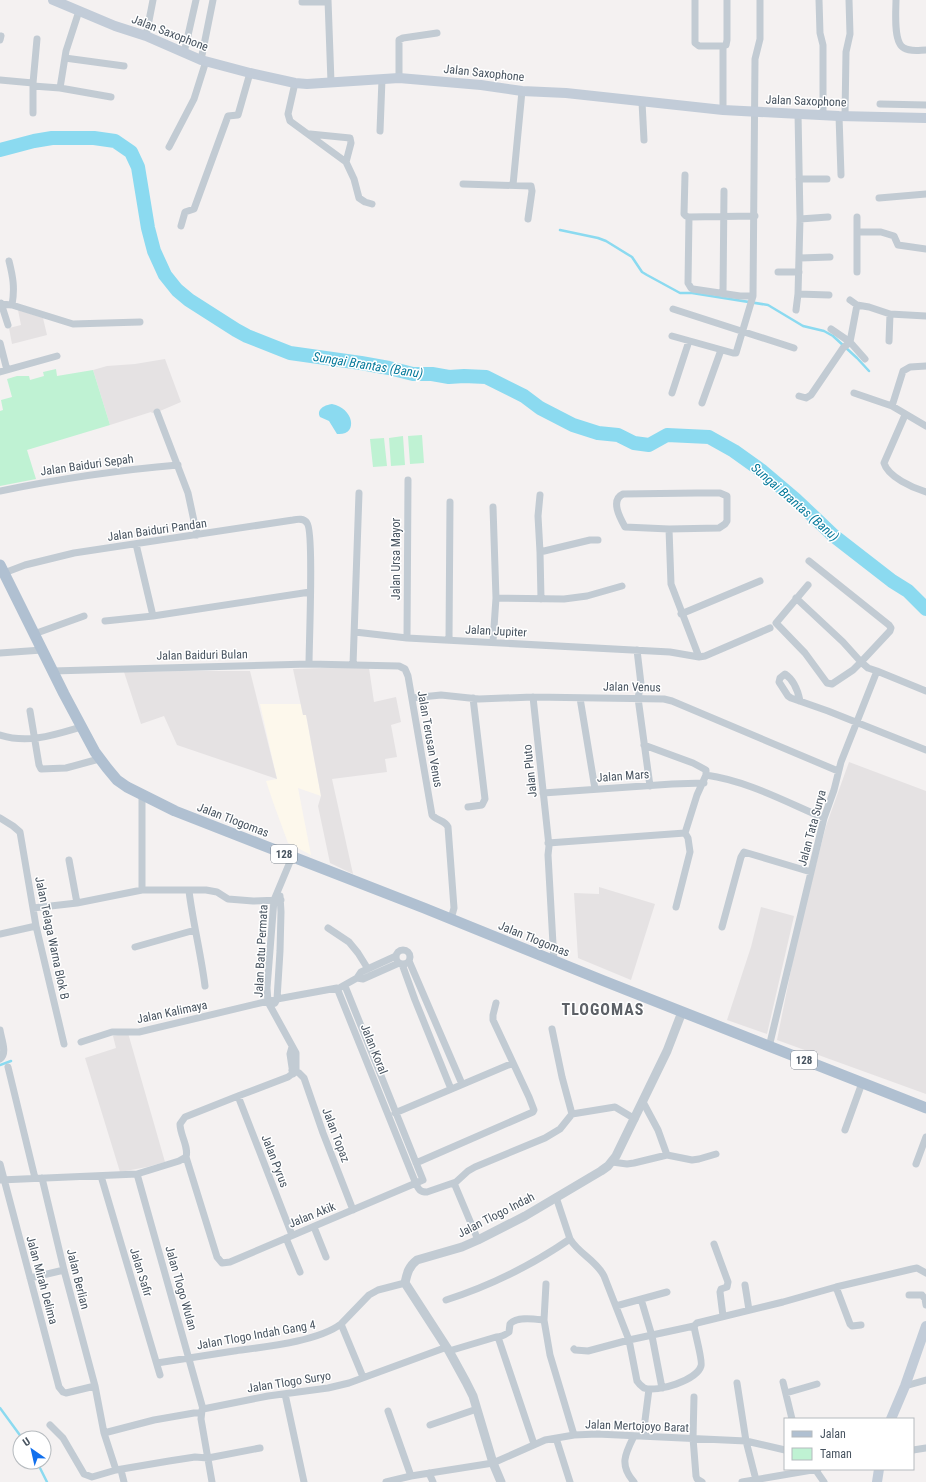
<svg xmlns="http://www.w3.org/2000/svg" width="926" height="1482" font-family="'Roboto Condensed',sans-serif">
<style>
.commercial{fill:#fdf8ec}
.education{fill:#e5e2e3}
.green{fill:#bff2d3}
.water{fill:#8bdaf0}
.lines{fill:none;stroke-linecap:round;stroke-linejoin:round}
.stream{stroke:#8bdaf0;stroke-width:2.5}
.river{stroke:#8bdaf0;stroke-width:14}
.minor{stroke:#c2cbd3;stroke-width:7}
.tertiary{stroke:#c2cbd3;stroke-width:9}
.secondary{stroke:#c2ccd8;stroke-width:10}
.primary{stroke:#b0c0d1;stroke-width:11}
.labels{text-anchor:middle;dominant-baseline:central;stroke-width:3;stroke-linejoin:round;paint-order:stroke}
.shield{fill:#fff;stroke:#7f8790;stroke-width:1}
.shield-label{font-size:11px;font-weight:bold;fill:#485460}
.street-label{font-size:12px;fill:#485460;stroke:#fff}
.water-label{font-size:13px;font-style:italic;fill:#087b9c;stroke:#fff}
.district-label{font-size:16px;font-weight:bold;letter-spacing:1px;fill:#5d6167;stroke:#fff}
</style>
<rect width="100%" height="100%" fill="#f4f1f1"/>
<path class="commercial" d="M260 704H301L303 715H306L321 796 298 788 311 855 288 843 273 802 266 781 277 779Z"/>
<path class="education" d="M18 310 43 318 47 335 12 344 9 328 21 325Z
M165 359 181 402 160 411 152 413 151 412 110 425 93 370 107 366 135 364Z
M321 668H369L374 702 396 697 401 722 391 725 397 757 385 759 387 772 332 779 353 874 330 863 318 806 321 796 307 720 306 715H303L293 669Z
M181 671H250L277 779 177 745 164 716 141 724 124 672Z
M849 762 926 791V1094L777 1040 799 930 826 826Z
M599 887 655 904 631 980 578 958 574 893 599 894Z
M761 907 794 916 767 1034 727 1020 751 947Z
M128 1033 165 1162 147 1167 120 1172 85 1058 116 1048 113 1036Z"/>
<path class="green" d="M56 369 57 376 93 370 110 425 27 450 36 479 0 486V411L3 410 1 400 12 397 7 379 17 376H29L30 380 44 376 43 372Z
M422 435 424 463 410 464 408 436Z
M403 436 405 465 391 466 389 438Z
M384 438 387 466 373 467 370 439Z"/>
<path class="water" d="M332 404C354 408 359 436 337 434L329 421 320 417C316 409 325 405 332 404Z"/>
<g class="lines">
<path class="stream" d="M560 230 598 238 606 241 632 257 642 272 647 275 680 293H692L768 305 803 326 824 331 833 336 857 358 869 371
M0 1065 11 1061
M0 1408 22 1438
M37 1462 47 1482"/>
<path class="river" d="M0 150 34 141 52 138H94L115 141 131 152 138 167 148 228 154 251 165 275 177 290 189 300 236 330 247 336 290 353 361 363 389 368 413 374H432L449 377 464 376 486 377 524 396 540 408 573 425 598 433 618 435 634 443 649 445 667 435 709 437 734 451 762 471 795 499 834 536 892 581 908 591 926 609"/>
<path class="minor" d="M328 0 331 82
M695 0V43L699 46H723L726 45 727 40V0
M819 0 820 33 823 45V115
M896 0C896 11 893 43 904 48 910 52 920 50 926 50
M302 2H328
M146 36 153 0
M0 40 1 36
M184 53 196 0
M65 58 124 66
M201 60 213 0
M399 78V40L403 38 437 33
M0 80 33 83
M295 83 288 114 290 121 346 162 354 179 359 198 365 202 372 204
M33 86 60 88 111 97
M60 88 66 51 79 11
M642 102 644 140
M880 104 926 105
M723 110V46
M33 113V83L37 39
M798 113 800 219 798 294 829 295
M839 116 841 175
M845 116 846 52 850 34 849 0
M380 131 382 79
M310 134 350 138 351 143 346 162
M169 147 194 99 206 61
M685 175 684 214 686 216 689 217 688 283 691 288 693 289 740 296H753
M799 179H827
M463 184 531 186 532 191 528 219
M513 185 522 91
M879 198 926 194
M689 217 755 216
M800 219 828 217
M181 226 185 212 194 209 228 116 238 115 250 73
M857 232V217
M800 258 830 257
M9 261C13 277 15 288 12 305
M778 272H799
M857 272V232H881L894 236 898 245 926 249
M723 294 724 191
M850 300 857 305
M1 303 8 325
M0 304 12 305 73 324 140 322
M673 309 794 348
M796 310 798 294
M672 336 733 353H736L753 296 755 59 760 39V0
M889 341 890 314
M0 343 7 370
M865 359 850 342 857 305 869 307 890 314 926 316
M0 372 57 356
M672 393 689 341
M854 393 892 406 926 426
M799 396 806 398 811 395 843 348 850 342 831 329
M702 403 721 350
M892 406 903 371 910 367 926 366
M157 412 188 493 197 535
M905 415 884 463C888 477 913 488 926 492
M0 491C59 479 118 470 178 465
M697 493H720L727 496V521L725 524 719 528 669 529 625 527C620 518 610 500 623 494Z
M493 507 496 598 493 642
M669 529 671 584 699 657
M136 544 153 616
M540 552 538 516 540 495
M4 573 25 565 74 553 293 520C298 519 304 518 307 523 314 531 309 645 309 664
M808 585 776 623 805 653 827 683 832 684 853 670 861 662 868 668 877 671
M496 598 564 599 587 596 622 586
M796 598 843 642 861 662 890 631 891 628 889 625 809 561
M541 599 540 552 590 540H598
M681 614 760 581
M105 621 153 616 310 592
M355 632 407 638 670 652 699 657 705 656 770 628
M34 634 84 616
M407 638 408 480
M449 640 450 502
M637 650 641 684 638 698 650 786
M0 653 42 650
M353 665 359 493
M52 671 309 664 399 666 405 669 408 676 432 815C437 821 445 820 448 827L454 908 451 919
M533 697 549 846 548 855 554 962
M412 698 441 695 479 699 533 697 664 699 672 701 838 771
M580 698 595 789
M800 701C798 691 794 680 785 674L780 678 779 682 788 696 791 698 828 711 926 750
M30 711 39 765 41 769 66 768 99 759
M0 735C28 744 54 735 81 727
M644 745 693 763 706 770V775L697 795 685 833
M706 775C748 781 786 802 824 818
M543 793 672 784 704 783
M142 795V890
M468 807 482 805 485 799 473 698
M0 818 13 826 20 832 36 926 64 1044
M548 843 685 833
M292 857 274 900 267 988 268 1002 296 1053V1071L288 1077 238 1096 185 1117 180 1124C180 1135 189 1147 186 1157L217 1257 222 1263 230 1262 423 1180 345 986
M69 860 77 903
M189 891C193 923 201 954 205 986
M676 907 690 852 688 838 685 833
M33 908 77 903 142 890H206L217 892 228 899 253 901 281 900
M722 927 741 857 744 852 811 872
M328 928 349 942 358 953 368 969
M0 934 36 926
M135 947 195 930
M396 957a7 7 0 1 1 14 0a7 7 0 1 1-14 0Z
M409 961 462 1084
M402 964 415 1000 451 1089
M357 978 363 979 399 963
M341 987 357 978 361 972 396 956
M275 1003 277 999 280 951 281 912 280 896
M552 1029 562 1077 572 1114
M0 1030C1 1038 8 1054 0 1059
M81 1042 112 1032H139L277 999 337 988 416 1184C419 1190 420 1192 427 1192L456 1182 468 1171 475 1167 545 1138 560 1129 572 1114 615 1107 635 1119
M292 1047 290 1054 293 1074
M769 1047 824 818 834 790 841 762 877 671 926 691
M8 1067 35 1178
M292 1070 299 1073 304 1078 323 1133 353 1210
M238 1096 292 1235
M643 1102 658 1130 667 1155
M395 1113 513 1063
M845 1130 862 1083
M612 1162 627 1164 634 1163 667 1155 692 1160 699 1159 716 1154
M416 1163 533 1112 534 1110 529 1097 493 1020V1015L496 1003
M0 1164 59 1387 63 1392 66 1393 95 1386
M916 1164 926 1137
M137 1174 203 1409
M101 1176 160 1375
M42 1178 64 1270 95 1386 104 1433 116 1470
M0 1180 137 1174 179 1161 186 1157
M454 1183 478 1240
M556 1197 570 1239C579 1254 596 1260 604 1276L629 1340 637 1381C639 1384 641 1386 644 1388 657 1393 697 1380 701 1366 703 1361 695 1334 694 1326L697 1323 783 1302 836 1287 912 1269 917 1268 926 1273
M314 1227 326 1257
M286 1238 300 1272
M714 1244 728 1282 727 1287 721 1289 720 1292 723 1316
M30 1278 64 1270
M546 1284 544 1320 550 1355 574 1435
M745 1285 749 1310
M836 1287 850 1324 852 1326 861 1325
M909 1295H922L925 1299 926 1305
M641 1299 652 1336 662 1388
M446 1300C490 1286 532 1265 570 1239
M616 1306 667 1292
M341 1324 363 1377
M498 1337 534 1444
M574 1349 575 1350 588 1351 629 1340 694 1326
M449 1351 496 1337C500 1337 505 1335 509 1332L510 1324C516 1316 535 1319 544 1320
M157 1363C183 1359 208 1355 234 1351 263 1347 317 1342 341 1324L369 1295 378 1290 405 1283
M783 1382 792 1419
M737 1383 746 1441 756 1480
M905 1386 926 1380
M786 1393 817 1384
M285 1394 304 1482
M694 1397 693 1438 696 1476 697 1479 702 1482
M203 1409 268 1396 328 1388 349 1383 447 1347
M202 1410 201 1419 212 1482
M388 1411 411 1476
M50 1425 63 1438 84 1474 92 1477 116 1470 169 1461 195 1457 208 1458 260 1448
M430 1425 477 1409
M104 1433 154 1420 194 1413H201
M643 1436 649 1389
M556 1438 570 1482
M913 1450 926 1448
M815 1469 824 1482
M121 1470 124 1482
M429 1473 433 1482
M386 1482 411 1476 493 1463 545 1440 574 1435 597 1434 746 1441 785 1450
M634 1482C619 1465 625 1454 634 1436
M742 1482 818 1469"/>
<path class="tertiary" d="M501 1482 493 1463 473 1396 466 1382 449 1351 405 1283C407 1273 409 1266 417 1260L462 1247 478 1240 525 1216 601 1171 608 1166 616 1156 667 1051 682 1012"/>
<path class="secondary" d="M53 0 115 26 146 36 201 60 250 73 295 83 307 84 399 78 481 85 522 91 566 93 723 110 839 116 926 118
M891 1419 905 1386 926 1326
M877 1482 879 1469"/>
<path class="primary" d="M0 565 64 694 95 752 107 768 117 780 127 787 175 811 424 908 604 981 926 1108"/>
</g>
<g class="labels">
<g class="shield">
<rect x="271" y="845" width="26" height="18" rx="3"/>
<rect x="791" y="1051" width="26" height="18" rx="3"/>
</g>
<g class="shield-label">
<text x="284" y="854">128</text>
<text x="804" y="1060">128</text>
</g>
<g class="street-label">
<text transform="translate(170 33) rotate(21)">Jalan Saxophone</text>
<text transform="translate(484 73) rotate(6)">Jalan Saxophone</text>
<text transform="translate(806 101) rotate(2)">Jalan Saxophone</text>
<text transform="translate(87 465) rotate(-8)">Jalan Baiduri Sepah</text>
<text transform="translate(157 530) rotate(-8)">Jalan Baiduri Pandan</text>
<text transform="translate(396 559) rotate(-90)">Jalan Ursa Mayor</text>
<text transform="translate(496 631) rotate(3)">Jalan Jupiter</text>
<text transform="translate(202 655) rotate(-1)">Jalan Baiduri Bulan</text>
<text transform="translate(632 687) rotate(1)">Jalan Venus</text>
<text transform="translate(430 739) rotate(80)">Jalan Terusan Venus</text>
<text transform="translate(530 771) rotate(-96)">Jalan Pluto</text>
<text transform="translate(623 776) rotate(-4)">Jalan Mars</text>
<text transform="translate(233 820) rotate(21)">Jalan Tlogomas</text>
<text transform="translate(812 828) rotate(-75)">Jalan Tata Surya</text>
<text transform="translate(52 938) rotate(78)">Jalan Telaga Warna Blok B</text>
<text transform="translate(534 939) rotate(22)">Jalan Tlogomas</text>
<text transform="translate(261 951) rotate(-87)">Jalan Batu Permata</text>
<text transform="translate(172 1012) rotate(-12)">Jalan Kalimaya</text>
<text transform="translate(374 1049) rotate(68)">Jalan Koral</text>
<text transform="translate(336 1135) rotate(69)">Jalan Topaz</text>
<text transform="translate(275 1161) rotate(69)">Jalan Pyrus</text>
<text transform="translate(312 1215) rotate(-22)">Jalan Akik</text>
<text transform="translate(496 1215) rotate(-27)">Jalan Tlogo Indah</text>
<text transform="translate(141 1272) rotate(73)">Jalan Safir</text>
<text transform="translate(78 1279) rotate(76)">Jalan Berlian</text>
<text transform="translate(42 1280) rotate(75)">Jalan Mirah Delima</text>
<text transform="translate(181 1288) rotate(74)">Jalan Tlogo Wulan</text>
<text transform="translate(256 1335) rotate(-10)">Jalan Tlogo Indah Gang 4</text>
<text transform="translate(289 1382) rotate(-9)">Jalan Tlogo Suryo</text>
<text transform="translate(637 1426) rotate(2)">Jalan Mertojoyo Barat</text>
</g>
<g class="water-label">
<text transform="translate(368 365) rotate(9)">Sungai Brantas (Banu)</text>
<text transform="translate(795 502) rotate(41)">Sungai Brantas (Banu)</text>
</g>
<g class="district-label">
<text x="603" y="1009">TLOGOMAS</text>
</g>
</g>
<rect x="784" y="1418" width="130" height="52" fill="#ffffff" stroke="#b6bbbf"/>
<rect x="792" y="1431" width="20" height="6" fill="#b0c0d1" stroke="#b6bbbf"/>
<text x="820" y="1438" font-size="12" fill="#485460">Jalan</text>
<rect x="792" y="1448" width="20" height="12" fill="#bff2d3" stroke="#b6bbbf"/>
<text x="820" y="1458" font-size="12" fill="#485460">Taman</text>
<g transform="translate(32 1450) rotate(326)"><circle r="19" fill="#ffffff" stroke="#b6bbbf"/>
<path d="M0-3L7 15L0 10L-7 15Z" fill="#1270ed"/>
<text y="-6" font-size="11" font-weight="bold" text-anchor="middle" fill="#485460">U</text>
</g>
</svg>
